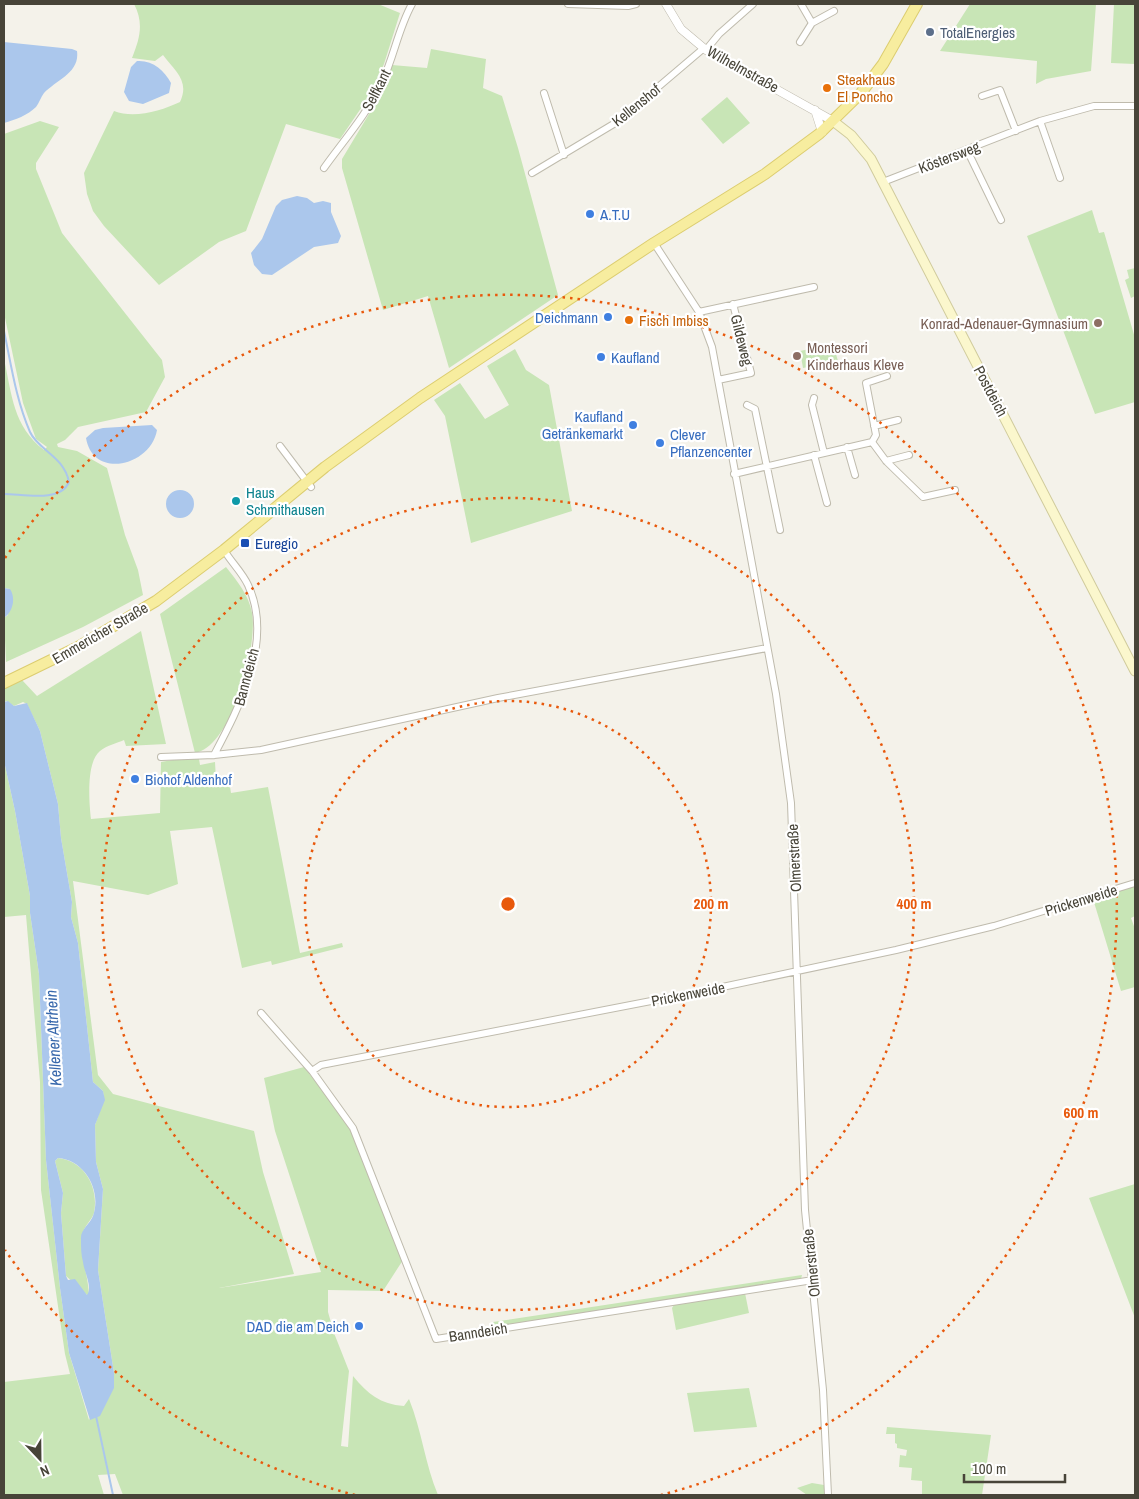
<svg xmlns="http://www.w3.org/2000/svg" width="1139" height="1499" font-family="'Archivo Narrow',sans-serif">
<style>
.green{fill:#c8e5b6}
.water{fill:#abc7ec;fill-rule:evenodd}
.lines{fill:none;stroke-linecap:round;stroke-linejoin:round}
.stream{stroke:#abc7ec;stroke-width:2}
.minor-casing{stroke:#bfbbad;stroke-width:8}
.tertiary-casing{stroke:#bfbbad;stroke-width:9}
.secondary-casing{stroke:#d0cb9c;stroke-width:11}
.primary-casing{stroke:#dccd70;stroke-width:12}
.minor{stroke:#fff;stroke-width:6}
.tertiary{stroke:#fff;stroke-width:8}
.secondary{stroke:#fbf7cd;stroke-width:9}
.primary{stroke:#f7ed9f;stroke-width:10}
.ring{fill:none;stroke:#e8590c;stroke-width:2.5;stroke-dasharray:2.5 5}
.service-dot{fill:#5c6f8a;stroke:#fff;stroke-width:2}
.food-dot{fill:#e8710a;stroke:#fff;stroke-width:2}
.shop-dot{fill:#3f7fe0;stroke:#fff;stroke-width:2}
.education-dot{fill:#8d6e63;stroke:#fff;stroke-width:2}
.culture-dot{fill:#0f9aa8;stroke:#fff;stroke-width:2}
.transit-dot{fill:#1a4fb4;stroke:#fff;stroke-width:2}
.labels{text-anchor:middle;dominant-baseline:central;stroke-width:4.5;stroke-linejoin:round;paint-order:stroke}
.service-label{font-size:15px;fill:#4e5e75;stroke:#fff;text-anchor:start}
.street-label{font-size:15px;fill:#474438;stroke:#fff}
.food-label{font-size:15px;fill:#c56008;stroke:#fff;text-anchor:start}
.shop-label{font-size:15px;fill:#366cbe;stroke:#fff;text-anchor:start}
.education-label{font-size:15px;fill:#785e54;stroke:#fff;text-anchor:end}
.culture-label{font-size:15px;fill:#0d838f;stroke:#fff;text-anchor:start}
.transit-label{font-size:15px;fill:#164399;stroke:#fff;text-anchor:start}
.water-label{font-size:16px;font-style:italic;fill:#3868ac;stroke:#fff}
.centre{fill:#e8590c;stroke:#fff;stroke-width:2.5}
.ring-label{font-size:15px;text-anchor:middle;font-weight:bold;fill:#e8590c;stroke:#fff;stroke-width:4.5;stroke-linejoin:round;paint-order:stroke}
</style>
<rect width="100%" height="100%" fill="#f4f2ea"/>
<path class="green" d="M134 4H378L400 13 384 64 370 95 340 139 286 124 246 231 219 242 159 285 104 226 93 211 87 194 84 173 114 111C134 119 161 111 180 102 190 81 175 71 163 55L155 61 132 58C140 38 144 23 134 4Z
M970 4H1096L1091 71 1046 79 1036 84 1037 61 940 51Z
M1114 4H1135V64L1111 63Z
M431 49 486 59 483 88 502 96 518 148 558 295 449 368 428 296 383 310 342 168V159L369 114 392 65 427 68Z
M727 97 750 123 723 144 701 119Z
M40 121 59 127 36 163V169L62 233 162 360 165 377 146 412 78 427 65 440 57 444 58 447 77 451 107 468 125 535 138 570 143 595 83 627 6 662 4 618 8 615 10 589 4 588V359C12 395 13 426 44 450L47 447 36 439 23 403 4 313V134Z
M1092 210 1099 233 1104 232 1135 338V402L1095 414 1027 236Z
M1135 268V296L1131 298 1125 280 1129 278 1127 270Z
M833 344 838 361 803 368 800 351Z
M515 349 526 370 549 385 572 511 471 543 445 416 434 400 460 383 485 419 509 405 487 366Z
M226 567C237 581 249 595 252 613 258 646 232 747 195 753L160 614Z
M141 631 166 744 126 746 124 740C117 743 106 746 100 751 86 762 89 802 91 819L160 813 161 762 178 759H199L200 765 215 762 216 780H229L231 793 268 787 300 953 342 943 343 947 272 965 271 961 242 968 212 827 170 831 178 884 148 895 73 881 98 1075 113 1094 254 1131 263 1172 294 1274 219 1288 321 1272 275 1131 264 1078 304 1067 348 1123 403 1260 383 1291 328 1290V1312L334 1333 349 1371 341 1446 348 1447 353 1376C368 1394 380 1404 404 1406L409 1399C422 1431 425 1464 438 1495H123L115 1474 98 1475 104 1495H4V1382L70 1374 65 1354 41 1190 40 1082 26 915 4 917V761L15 811 30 896V913L39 974 46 1160 60 1288 69 1353 89 1420 114 1373 98 1270 103 1189 96 1162 95 1125 104 1100 103 1091 93 1082 78 943 71 917 72 902 61 838 58 804 40 731 27 704 23 702 14 706 7 701 4 702V687L22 680 37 696Z
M1135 885V916L1131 918 1135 929V987L1121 991 1093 899Z
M58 1158C85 1161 99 1188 94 1213 92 1220 84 1226 83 1233 79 1254 88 1273 89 1295H87L66 1276 61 1213 63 1193 55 1161Z
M1135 1184V1318L1089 1198Z
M802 1275 801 1279 493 1328V1322Z
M745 1293 749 1313 676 1330 672 1308 674 1305Z
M749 1388 757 1427 694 1432 687 1393Z
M887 1427 991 1435 982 1495H922V1481L911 1480 912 1468 899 1467 900 1455 906 1456 907 1450 897 1448V1444L895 1443V1434H886Z
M812 1483 824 1485 826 1495H807L797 1488Z"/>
<path class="water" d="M4 42 72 49 77 51C80 73 56 80 44 93 41 97 39 103 36 107 28 115 15 120 4 123Z
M137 61C153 60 164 70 171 83L169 93 143 104 129 101 124 92 131 67Z
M297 196 307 198 314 203 323 201 331 203V212L341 236 338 243 314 247 272 275 262 274 254 265 251 253 262 239 276 206 282 200Z
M152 425 157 430C151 466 93 480 86 438L95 430 103 428Z
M166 504a14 14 0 1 1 28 0a14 14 0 1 1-28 0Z
M4 588 10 589C16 598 13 612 4 618Z
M8 701 14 706 27 703 40 731 58 804 61 838 72 902 71 917 78 943 93 1082 103 1091 105 1100 95 1125 96 1162 103 1189 98 1270 114 1373V1388L100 1416 90 1420 69 1353 60 1288 46 1160 39 974 30 913V896L15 811 4 761V702ZM58 1158C85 1160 102 1191 93 1216 90 1224 80 1230 81 1239 81 1247 81 1255 83 1262 84 1272 93 1287 87 1295L75 1279 68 1280 66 1276 61 1213 63 1193 55 1161Z"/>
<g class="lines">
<path class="stream" d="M4 331C11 364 16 400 30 432 38 450 64 456 69 482 60 503 23 494 4 494
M96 1416 113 1495"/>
<defs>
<path id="minor" d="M568 4 628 6 636 4
M812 23 834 11
M800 42 812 23 801 4
M706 50 719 34 753 4
M544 93 564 155
M982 96 1000 90 1016 131
M1040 121 1060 178
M967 150 1001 220
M324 168C344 140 368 113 382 82 394 57 398 29 412 4
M532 173 617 122 704 48
M883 182 1040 121 1094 106H1135
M654 243 699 312 712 347 776 694 791 803 805 1210 823 1390 828 1495
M699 312 814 287
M718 380 751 373 733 304
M814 398 812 405 824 453
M747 405 755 409 780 530
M874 426 898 420
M872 442 876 435 866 383 887 376
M280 446 311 487
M847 447 855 475
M814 455 827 503
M886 461 909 455
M734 474 872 442 886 461 923 497 955 490
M214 755C240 706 274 640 248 585 242 572 231 562 224 550
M161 757 214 755 261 750 498 698 767 648
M261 1013 312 1071 321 1065 713 989 896 950 994 926 1135 883
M312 1071 353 1128 436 1339 813 1280"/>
<path id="tertiary" d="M666 4 681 29 706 50 833 121
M815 110 822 132"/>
<path id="secondary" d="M833 121 851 135 871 159 1135 671"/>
<path id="primary" d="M4 683 78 647 156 601 224 550 325 467 420 398 654 243 765 174 819 134 861 93 883 64 917 4"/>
</defs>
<use href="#minor" class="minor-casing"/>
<use href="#tertiary" class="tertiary-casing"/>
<use href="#secondary" class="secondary-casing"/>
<use href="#primary" class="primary-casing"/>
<use href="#minor" class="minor"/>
<use href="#tertiary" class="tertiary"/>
<use href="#secondary" class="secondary"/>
<use href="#primary" class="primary"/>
</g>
<g class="ring">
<circle cx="508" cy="904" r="203"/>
<circle cx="508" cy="904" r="406"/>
<path d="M355 1495A610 610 0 0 1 5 1250M5 558A610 610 0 1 1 661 1495"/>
</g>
<circle class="service-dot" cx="930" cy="32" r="5"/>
<g class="food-dot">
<circle cx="827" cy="88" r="5"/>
<circle cx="629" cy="320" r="5"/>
</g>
<g class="shop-dot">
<circle cx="590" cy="214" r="5"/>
<circle cx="608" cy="317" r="5"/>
<circle cx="601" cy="357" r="5"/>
<circle cx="633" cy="425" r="5"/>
<circle cx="660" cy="443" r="5"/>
<circle cx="135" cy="779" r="5"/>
<circle cx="359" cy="1326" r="5"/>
</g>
<g class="education-dot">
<circle cx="1098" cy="323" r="5"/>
<circle cx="797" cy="356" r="5"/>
</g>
<circle class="culture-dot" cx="236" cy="501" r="5"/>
<rect class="transit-dot" x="240" y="538" width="10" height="10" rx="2.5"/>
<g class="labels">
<g class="service-label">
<text x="940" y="32">TotalEnergies</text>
</g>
<g class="street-label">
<text transform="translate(743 69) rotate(29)">Wilhelmstraße</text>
<text transform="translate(376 90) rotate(-63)">Selfkant</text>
<text transform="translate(636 105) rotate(-39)">Kellenshof</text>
<text transform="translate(949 157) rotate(-21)">Köstersweg</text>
<text transform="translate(742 340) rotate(76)">Gildeweg</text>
<text transform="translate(991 391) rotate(62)">Postdeich</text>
<text transform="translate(100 633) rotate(-30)">Emmericher Straße</text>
<text transform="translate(246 677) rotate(-75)">Banndeich</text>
<text transform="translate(794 858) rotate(-93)">Olmerstraße</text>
<text transform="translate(1081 900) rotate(-17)">Prickenweide</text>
<text transform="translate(688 994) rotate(-11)">Prickenweide</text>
<text transform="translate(811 1263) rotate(-96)">Olmerstraße</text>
<text transform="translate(478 1332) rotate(-9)">Banndeich</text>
</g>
<g class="food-label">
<text x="837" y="79">Steakhaus<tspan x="837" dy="17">El Poncho</tspan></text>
<text x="639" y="320">Fisch Imbiss</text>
</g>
<g class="shop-label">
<text x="600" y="214">A.T.U</text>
<text x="598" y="317" text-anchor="end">Deichmann</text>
<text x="611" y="357">Kaufland</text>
<text x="623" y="416" text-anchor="end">Kaufland<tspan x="623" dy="17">Getränkemarkt</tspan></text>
<text x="670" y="434">Clever<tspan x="670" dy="17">Pflanzencenter</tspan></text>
<text x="145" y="779">Biohof Aldenhof</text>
<text x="349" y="1326" text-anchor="end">DAD die am Deich</text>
</g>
<g class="education-label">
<text x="1088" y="323">Konrad-Adenauer-Gymnasium</text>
<text x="807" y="347" text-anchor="start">Montessori<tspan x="807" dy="17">Kinderhaus Kleve</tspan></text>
</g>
<g class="culture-label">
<text x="246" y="492">Haus<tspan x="246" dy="17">Schmithausen</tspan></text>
</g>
<g class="transit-label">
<text x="255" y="543">Euregio</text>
</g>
<g class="water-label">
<text transform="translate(53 1038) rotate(-93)">Kellener Altrhein</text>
</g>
</g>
<circle cx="508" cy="904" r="8" class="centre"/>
<g class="ring-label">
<text x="711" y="909">200 m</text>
<text x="914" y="909">400 m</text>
<text x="1081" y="1118">600 m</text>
</g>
<rect width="1139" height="1499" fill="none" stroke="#474438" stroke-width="10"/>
<g transform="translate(40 1459) rotate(158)" stroke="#ffffff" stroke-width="4" paint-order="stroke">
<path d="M0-4L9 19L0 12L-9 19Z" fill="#474438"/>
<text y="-8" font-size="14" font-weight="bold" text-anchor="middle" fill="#474438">N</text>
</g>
<path d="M964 1474v8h101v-8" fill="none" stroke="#474438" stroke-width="2.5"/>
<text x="972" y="1474" font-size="15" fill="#474438" stroke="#ffffff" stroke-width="4" paint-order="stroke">100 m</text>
</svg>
